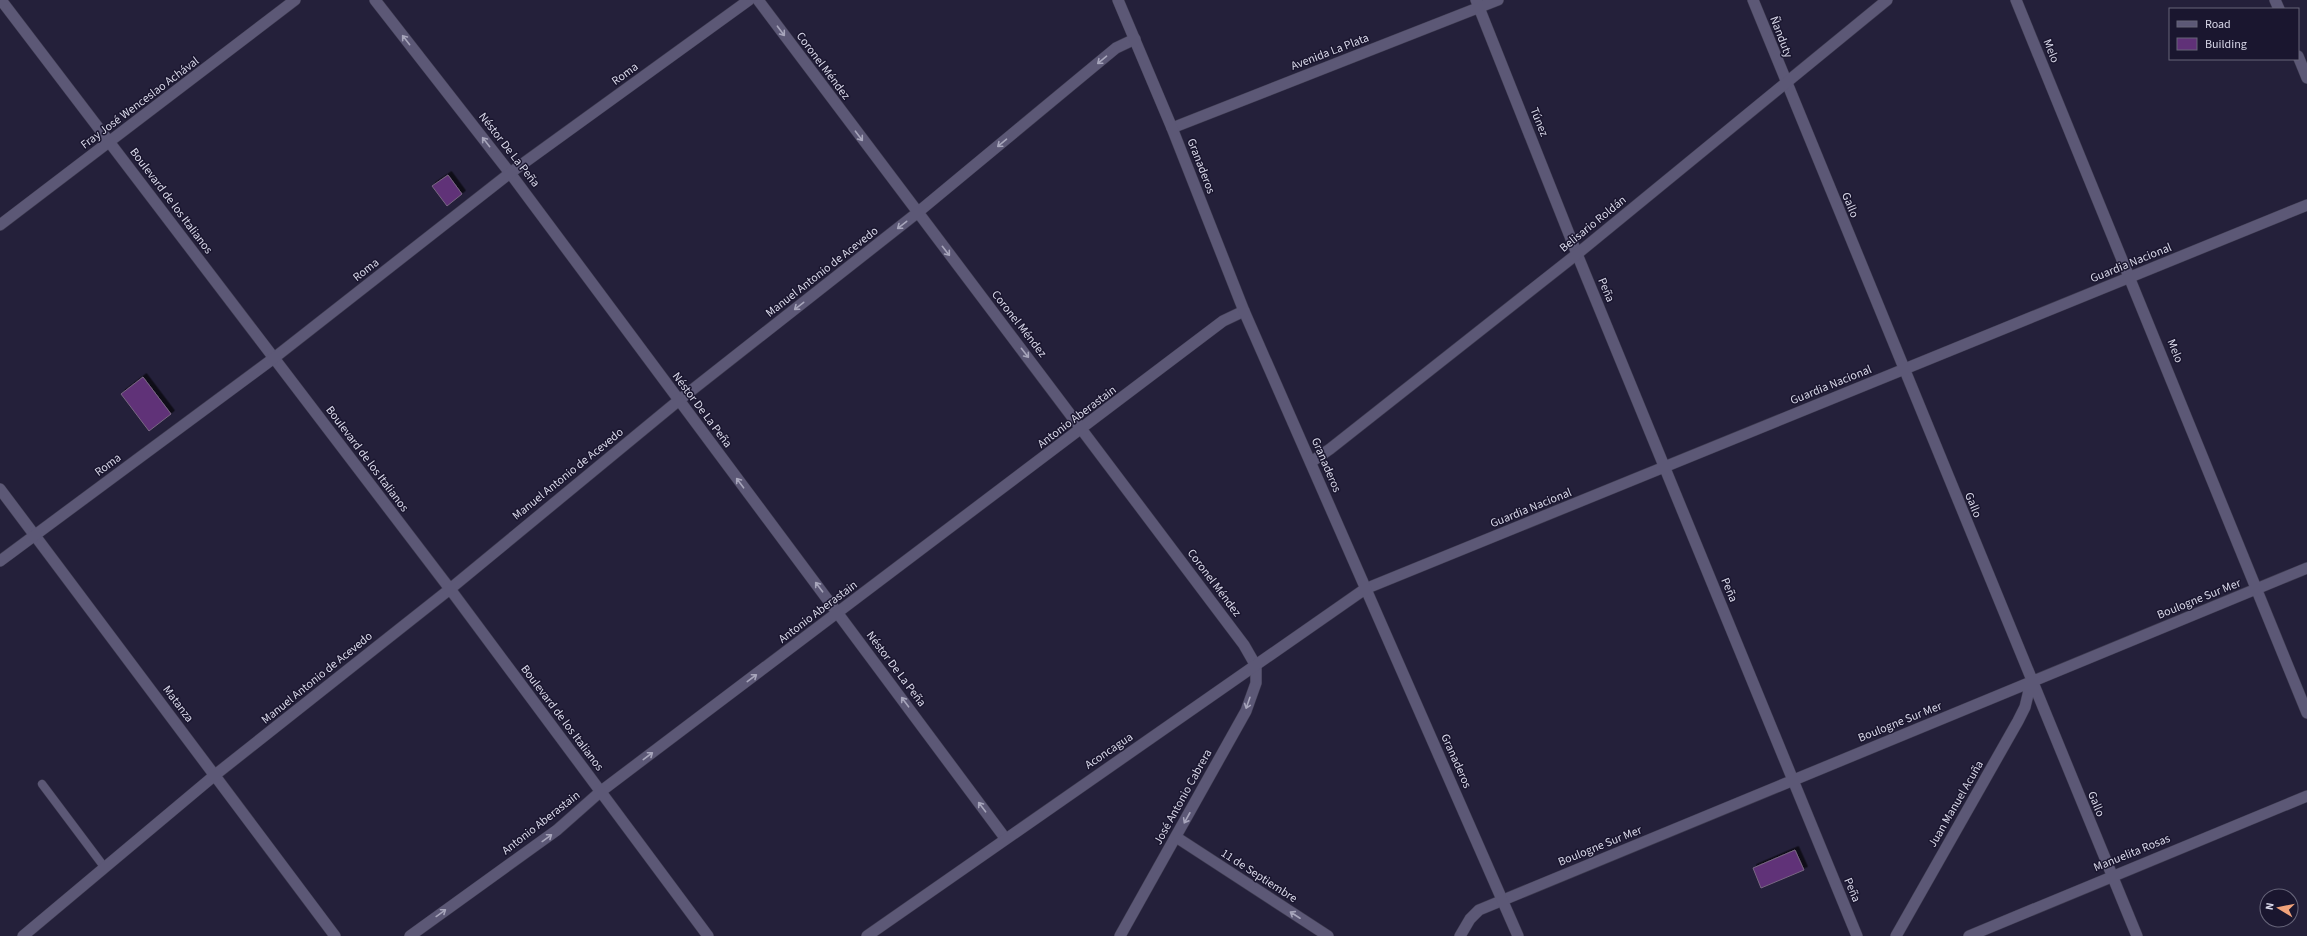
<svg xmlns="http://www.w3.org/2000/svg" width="2307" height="936" font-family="'Source Sans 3',sans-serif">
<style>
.building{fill:#603178;stroke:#796783;filter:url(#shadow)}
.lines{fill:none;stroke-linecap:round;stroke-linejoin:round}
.service-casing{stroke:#3e3b50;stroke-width:9}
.minor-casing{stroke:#3e3b50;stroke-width:12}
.tertiary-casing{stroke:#3e3b50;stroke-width:12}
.service{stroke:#5c5876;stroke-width:8}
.minor{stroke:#5c5876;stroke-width:11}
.tertiary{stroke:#5c5876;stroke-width:11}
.oneway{stroke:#a7a5bb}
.labels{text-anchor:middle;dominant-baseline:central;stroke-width:3;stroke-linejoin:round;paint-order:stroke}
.street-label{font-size:12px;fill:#d9d8e9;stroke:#1a162f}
</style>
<defs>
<filter id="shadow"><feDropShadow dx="3.5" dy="-3.5" stdDeviation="0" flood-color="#0009"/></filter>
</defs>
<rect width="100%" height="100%" fill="#24203a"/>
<path class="building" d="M448 175 462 194 447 206 432 186Z
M143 377 171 414 149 431 121 394Z
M1795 850 1804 870 1761 888 1753 868Z"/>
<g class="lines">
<defs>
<path id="service" d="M42 784 105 868"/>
<path id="minor" d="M1 0 450 589 708 936
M375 0 510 173 1005 838
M758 0C919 216 1083 429 1244 645L1256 666V683L1246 711 1120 936
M1476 0 1577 254 1857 936
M1753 0 2137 936
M2016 0 2307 713
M2275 0 2279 9
M2298 56 2307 78
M1172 128 1498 0
M0 225 295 0
M0 489 335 936
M1365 589 2307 205
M1176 837 1328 936
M23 936 215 775 450 589 678 401 917 213 1116 48 1135 39
M410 936 557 830 600 792 1223 321 1244 311
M1460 936 1470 919 1479 910 2307 568
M1896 936 2018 721 2025 707 2031 682
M1969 936 2307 796"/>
<path id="tertiary" d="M1118 0 1172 128 1244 311 1518 936
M1311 462 1330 449 1577 254 1887 0
M0 561 274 358 510 173 749 0
M867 936 1365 589"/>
</defs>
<use href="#service" class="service-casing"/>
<use href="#minor" class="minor-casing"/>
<use href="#tertiary" class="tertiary-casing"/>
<use href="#service" class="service"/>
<use href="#minor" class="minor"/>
<use href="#tertiary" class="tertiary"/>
</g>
<defs><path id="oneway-shaft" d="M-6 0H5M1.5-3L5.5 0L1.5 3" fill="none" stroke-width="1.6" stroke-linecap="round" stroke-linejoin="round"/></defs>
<g class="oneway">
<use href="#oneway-shaft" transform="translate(781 31) rotate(53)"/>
<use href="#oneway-shaft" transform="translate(406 40) rotate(-128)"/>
<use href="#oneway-shaft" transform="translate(1102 60) rotate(140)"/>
<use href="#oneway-shaft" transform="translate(859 136) rotate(53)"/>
<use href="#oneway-shaft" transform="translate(486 142) rotate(-128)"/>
<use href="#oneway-shaft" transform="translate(1002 143) rotate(140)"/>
<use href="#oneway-shaft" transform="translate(902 225) rotate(142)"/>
<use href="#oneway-shaft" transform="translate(946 251) rotate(52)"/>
<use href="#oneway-shaft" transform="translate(799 306) rotate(142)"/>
<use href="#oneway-shaft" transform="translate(1025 353) rotate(52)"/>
<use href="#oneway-shaft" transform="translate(740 483) rotate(-127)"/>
<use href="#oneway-shaft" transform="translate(819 587) rotate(-127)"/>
<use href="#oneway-shaft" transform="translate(752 678) rotate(-37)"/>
<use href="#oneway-shaft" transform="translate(905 702) rotate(-127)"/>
<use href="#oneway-shaft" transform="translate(1248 703) rotate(109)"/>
<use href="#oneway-shaft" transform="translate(648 756) rotate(-37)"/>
<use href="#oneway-shaft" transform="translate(982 807) rotate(-127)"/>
<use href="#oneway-shaft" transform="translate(1187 818) rotate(119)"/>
<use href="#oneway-shaft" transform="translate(547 838) rotate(-36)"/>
<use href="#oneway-shaft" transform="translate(441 913) rotate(-36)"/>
<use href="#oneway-shaft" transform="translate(1295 915) rotate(-147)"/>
</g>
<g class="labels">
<g class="street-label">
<text transform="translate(1781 37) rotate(69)">Ñanduty</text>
<text transform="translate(2051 51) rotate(68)">Melo</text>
<text transform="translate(1330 52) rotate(-21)">Avenida La Plata</text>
<text transform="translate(823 66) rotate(53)">Coronel Méndez</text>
<text transform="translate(625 74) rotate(-36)">Roma</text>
<text transform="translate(140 103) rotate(-37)">Fray José Wenceslao Achával</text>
<text transform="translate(1539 122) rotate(68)">Túnez</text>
<text transform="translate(509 150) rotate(52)">Néstor De La Peña</text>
<text transform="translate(1201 166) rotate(69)">Granaderos</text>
<text transform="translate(171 201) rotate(53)">Boulevard de los Italianos</text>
<text transform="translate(1850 205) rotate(68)">Gallo</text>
<text transform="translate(1593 224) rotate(-39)">Belisario Roldán</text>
<text transform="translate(2131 263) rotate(-22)">Guardia Nacional</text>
<text transform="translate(366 270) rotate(-38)">Roma</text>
<text transform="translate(822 272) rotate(-38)">Manuel Antonio de Acevedo</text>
<text transform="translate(1606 290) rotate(68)">Peña</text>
<text transform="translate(1019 324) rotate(52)">Coronel Méndez</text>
<text transform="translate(2175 351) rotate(68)">Melo</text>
<text transform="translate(1831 385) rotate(-22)">Guardia Nacional</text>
<text transform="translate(702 410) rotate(53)">Néstor De La Peña</text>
<text transform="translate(1077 417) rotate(-37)">Antonio Aberastain</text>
<text transform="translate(367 459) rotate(53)">Boulevard de los Italianos</text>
<text transform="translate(108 465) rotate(-37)">Roma</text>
<text transform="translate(1326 465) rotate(67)">Granaderos</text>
<text transform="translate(568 474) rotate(-39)">Manuel Antonio de Acevedo</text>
<text transform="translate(1973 505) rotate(68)">Gallo</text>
<text transform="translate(1531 508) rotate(-22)">Guardia Nacional</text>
<text transform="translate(1214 583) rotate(53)">Coronel Méndez</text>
<text transform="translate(1729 590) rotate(67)">Peña</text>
<text transform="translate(2199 599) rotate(-22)">Boulogne Sur Mer</text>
<text transform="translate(818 612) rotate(-37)">Antonio Aberastain</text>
<text transform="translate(896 669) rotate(53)">Néstor De La Peña</text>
<text transform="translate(317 678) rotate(-39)">Manuel Antonio de Acevedo</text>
<text transform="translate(178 704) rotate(53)">Matanza</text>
<text transform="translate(562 718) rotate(53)">Boulevard de los Italianos</text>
<text transform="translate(1900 722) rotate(-22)">Boulogne Sur Mer</text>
<text transform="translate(1109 751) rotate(-34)">Aconcagua</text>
<text transform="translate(1456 761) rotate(66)">Granaderos</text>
<text transform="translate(1183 797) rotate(-61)">José Antonio Cabrera</text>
<text transform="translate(1956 804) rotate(-60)">Juan Manuel Acuña</text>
<text transform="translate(2096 804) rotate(68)">Gallo</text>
<text transform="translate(541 823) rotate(-38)">Antonio Aberastain</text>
<text transform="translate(1600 846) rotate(-22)">Boulogne Sur Mer</text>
<text transform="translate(2132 853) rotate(-22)">Manuelita Rosas</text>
<text transform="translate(1259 876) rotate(33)">11 de Septiembre</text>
<text transform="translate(1852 890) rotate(68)">Peña</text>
</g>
</g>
<rect x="2169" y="8" width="130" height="52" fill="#1a162f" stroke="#666479"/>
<rect x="2177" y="21" width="20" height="6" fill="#5c5876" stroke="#666479"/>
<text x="2205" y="28" font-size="12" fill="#d9d8e9">Road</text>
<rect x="2177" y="38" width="20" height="12" fill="#603178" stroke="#666479"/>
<text x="2205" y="48" font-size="12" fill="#d9d8e9">Building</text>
<g transform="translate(2279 908) rotate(280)"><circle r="19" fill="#1a162f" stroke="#666479"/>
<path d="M0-3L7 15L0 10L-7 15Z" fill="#f0a27a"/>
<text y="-6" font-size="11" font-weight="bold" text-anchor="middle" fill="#d9d8e9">N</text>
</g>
</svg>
